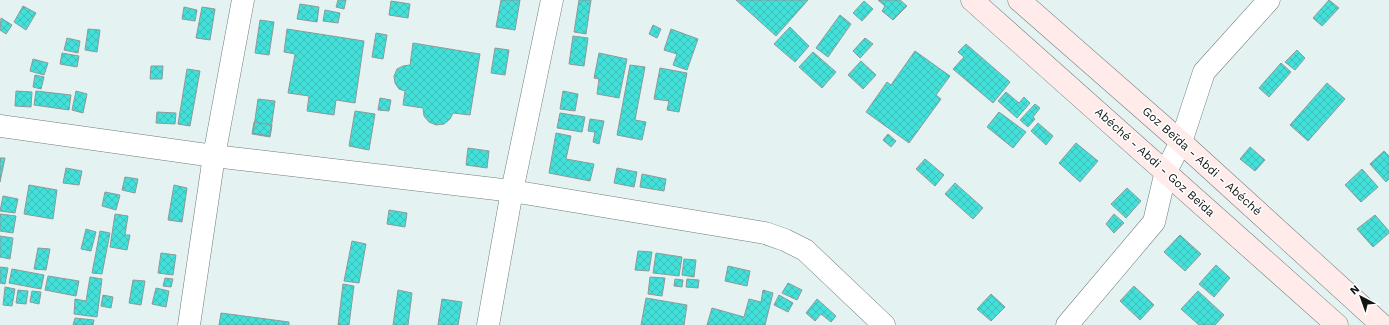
<svg xmlns="http://www.w3.org/2000/svg" width="1389" height="325" font-family="'Work Sans',sans-serif">
<style>
.building{fill:url(#building-cross-hatch);stroke:#8d9a99}
.lines{fill:none;stroke-linecap:round;stroke-linejoin:round}
.minor-casing{stroke:#6f7c7b;stroke-width:23}
.tertiary-casing{stroke:#6f7c7b;stroke-width:23}
.secondary-casing{stroke:#6f7c7b;stroke-width:23}
.minor{stroke:#fff;stroke-width:22}
.tertiary{stroke:#fff;stroke-width:22}
.secondary{stroke:#ffebea;stroke-width:22}
.labels{text-anchor:middle;dominant-baseline:central;stroke-width:3;stroke-linejoin:round;paint-order:stroke}
.street-label{font-size:12px;fill:#111615;stroke:#fff}
</style>
<defs>
<pattern id="building-cross-hatch" width="8" height="8" patternUnits="userSpaceOnUse"><rect width="8" height="8" fill="#43dfd9"/><path d="M0 0l8 8M0 8l8-8" fill="none" stroke="#3abfb9"/></pattern>
</defs>
<rect width="100%" height="100%" fill="#e4f3f2"/>
<path class="building" d="M338 0H346L344 9 336 7Z
M501 0H520L515 30 496 27Z
M579 0H591L586 34 574 32Z
M736 0H808L776 36Z
M878 0H900L907 6 893 20 882 11 885 6Z
M1329 0 1339 8 1322 26 1313 18Z
M391 1 410 4 408 18 389 15Z
M864 1 873 9 862 21 853 13Z
M300 4 319 7 317 22 297 19Z
M23 6 36 13 26 30 14 22Z
M184 7 197 10 195 21 182 19Z
M202 7 215 9 210 40 196 38Z
M325 10 340 13 338 23 323 21Z
M840 15 851 24 828 57 816 48Z
M1 18 12 25 6 34 0 30Z
M260 20 274 22 269 55 255 53Z
M653 25 661 29 657 38 649 34Z
M790 27 809 46 795 62 774 44Z
M88 29 100 30 97 52 85 50Z
M287 29 364 41 355 103 336 100 334 115 307 111 309 96 288 93 295 54 284 52Z
M671 29 698 39 687 70 673 65 677 54 664 50Z
M376 33 387 35 383 59 372 57Z
M573 36 588 38 584 66 569 64Z
M67 38 80 41 78 53 64 50Z
M865 38 873 44 860 58 853 51Z
M413 43 480 54 470 115 453 113 450 119 444 124 436 125 429 122 424 116 423 108 403 105 405 91 399 89 395 83 394 76 397 69 403 66 410 65Z
M966 44 1010 82 993 103 953 69 964 57 958 52Z
M495 48 509 50 505 75 491 73Z
M1297 50 1305 58 1295 70 1285 62Z
M915 51 950 76 936 95 941 99 909 143 866 112 887 82 891 85Z
M813 52 836 72 822 88 799 67Z
M62 53 79 56 77 67 60 64Z
M599 53 627 59 619 98 597 94 599 79 594 78Z
M33 59 48 63 44 75 30 71Z
M861 61 876 75 863 89 848 75Z
M1281 63 1291 72 1269 97 1259 88Z
M630 65 645 67 635 120 646 122 642 140 617 135Z
M151 66H163L162 79H150Z
M660 68 687 73 679 112 667 110 669 101 654 99Z
M187 69 200 71 190 126 178 124Z
M35 75 44 77 41 89 33 87Z
M1327 83 1345 99 1308 141 1290 125Z
M16 91 32 92 31 107 15 106Z
M36 91 71 95 69 110 34 105Z
M76 91 87 94 83 113 72 110Z
M563 91 578 94 575 111 560 109Z
M1006 92 1019 103 1024 97 1030 103 1017 118 998 101Z
M380 98 391 100 389 111 378 110Z
M258 99 275 101 270 136 253 133Z
M1035 104 1040 108 1033 117 1035 119 1028 127 1020 120Z
M355 111 375 114 369 150 349 146Z
M157 112 176 113 175 124 156 123Z
M999 112 1026 132 1013 148 987 127Z
M560 113 585 117 582 132 557 128Z
M590 119 604 121 599 144 593 142 595 132 588 131Z
M254 122 272 125 270 137 252 134Z
M1038 123 1053 136 1046 145 1031 131Z
M556 133 571 136 566 159 594 164 590 181 549 173Z
M888 134 896 141 891 147 883 140Z
M1076 143 1098 161 1080 182 1059 163Z
M1250 147 1265 160 1255 171 1240 159Z
M468 148 489 151 487 168 466 165Z
M1384 151 1389 156V179L1386 182 1370 164Z
M0 158H5L0 182Z
M925 159 944 175 935 186 916 169Z
M66 168 82 171 79 185 63 183Z
M617 168 637 172 634 187 614 183Z
M1362 169 1378 187 1361 202 1345 185Z
M642 174 666 179 664 191 640 187Z
M125 177 138 179 135 193 122 190Z
M955 183 983 208 973 219 945 194Z
M29 185 57 190 53 219 24 214Z
M174 185 187 188 182 222 168 220Z
M1127 188 1141 201 1126 218 1111 204Z
M105 192 120 195 116 210 102 206Z
M3 196 18 199 15 213 0 211Z
M389 210 407 213 405 227 387 224Z
M0 214 16 216 13 233 0 231Z
M115 214 128 216 125 235H130L127 250 110 247Z
M1114 214 1124 223 1114 233 1106 224Z
M1375 215 1389 231V233L1373 247 1357 229Z
M86 229 96 232 91 251 81 249Z
M100 231 110 233 102 274 92 273Z
M1180 235 1201 254 1185 271 1164 252Z
M0 236 13 238 10 259 0 257Z
M352 241 366 244 359 283 344 281Z
M38 248 50 249 46 270 34 269Z
M638 251 652 252 649 271 635 270Z
M161 253 176 255 173 275 158 273Z
M656 253 682 257 679 276 653 273Z
M684 259 696 260 694 277 682 275Z
M1216 265 1230 278 1214 297 1199 284Z
M728 266 750 271 747 286 725 281Z
M0 267 8 268 5 284 0 283Z
M12 269 44 275 41 289 9 283Z
M48 276 79 281 76 296 45 290Z
M90 277 102 279 97 317 74 314 75 299 86 301Z
M650 277 665 278 662 296 648 294Z
M165 278 173 279 171 287 163 286Z
M675 279 683 280 682 287 674 286Z
M687 279 699 280 698 288 686 287Z
M133 280 145 281 141 305 129 303Z
M788 283 802 290 797 300 782 293Z
M343 284 354 286 349 325H338Z
M1134 286 1154 305 1140 320 1120 301Z
M5 287 15 289 12 306 3 305Z
M156 288 169 291 166 307 152 304Z
M18 290 28 291 26 304 16 303Z
M398 290 412 293 408 325H393Z
M763 290 773 293 765 325H707L712 308 744 317 749 299 761 302Z
M32 291 41 292 39 304 30 302Z
M1198 291 1224 315 1215 325H1199L1181 309Z
M991 294 1005 307 991 321 977 309Z
M103 295 113 297 111 308 101 306Z
M779 295 793 303 788 312 774 305Z
M646 298 687 305 684 325H641Z
M442 299 462 302 458 325H438Z
M817 299 836 316 831 322 821 314 815 321 806 313Z
M221 313 289 322V325H219Z
M75 318 94 320 93 325H73Z"/>
<g class="lines">
<defs>
<path id="minor" d="M0 126 214 156 512 191 765 233 785 240 805 250 884 325
M189 325 214 156 243 0
M488 325 512 191 552 0
M1067 325 1154 222 1166 171"/>
<path id="tertiary" d="M1166 171 1181 142 1204 72 1269 0"/>
<path id="secondary" d="M972 0 1337 325
M1019 0 1181 142 1382 325"/>
</defs>
<use href="#minor" class="minor-casing"/>
<use href="#tertiary" class="tertiary-casing"/>
<use href="#secondary" class="secondary-casing"/>
<use href="#minor" class="minor"/>
<use href="#tertiary" class="tertiary"/>
<use href="#secondary" class="secondary"/>
</g>
<g class="labels">
<g class="street-label">
<text transform="translate(1202 161) rotate(42)">Goz Beïda - Abdi - Abéché</text>
<text transform="translate(1155 162) rotate(42)">Abéché - Abdi - Goz Beïda</text>
</g>
</g>
<g transform="translate(1361 297) rotate(319)" stroke="#ffffff" stroke-width="3" paint-order="stroke">
<path d="M0-3L7 15L0 10L-7 15Z" fill="#111615"/>
<text y="-6" font-size="11" font-weight="bold" text-anchor="middle" fill="#111615">N</text>
</g>
</svg>
